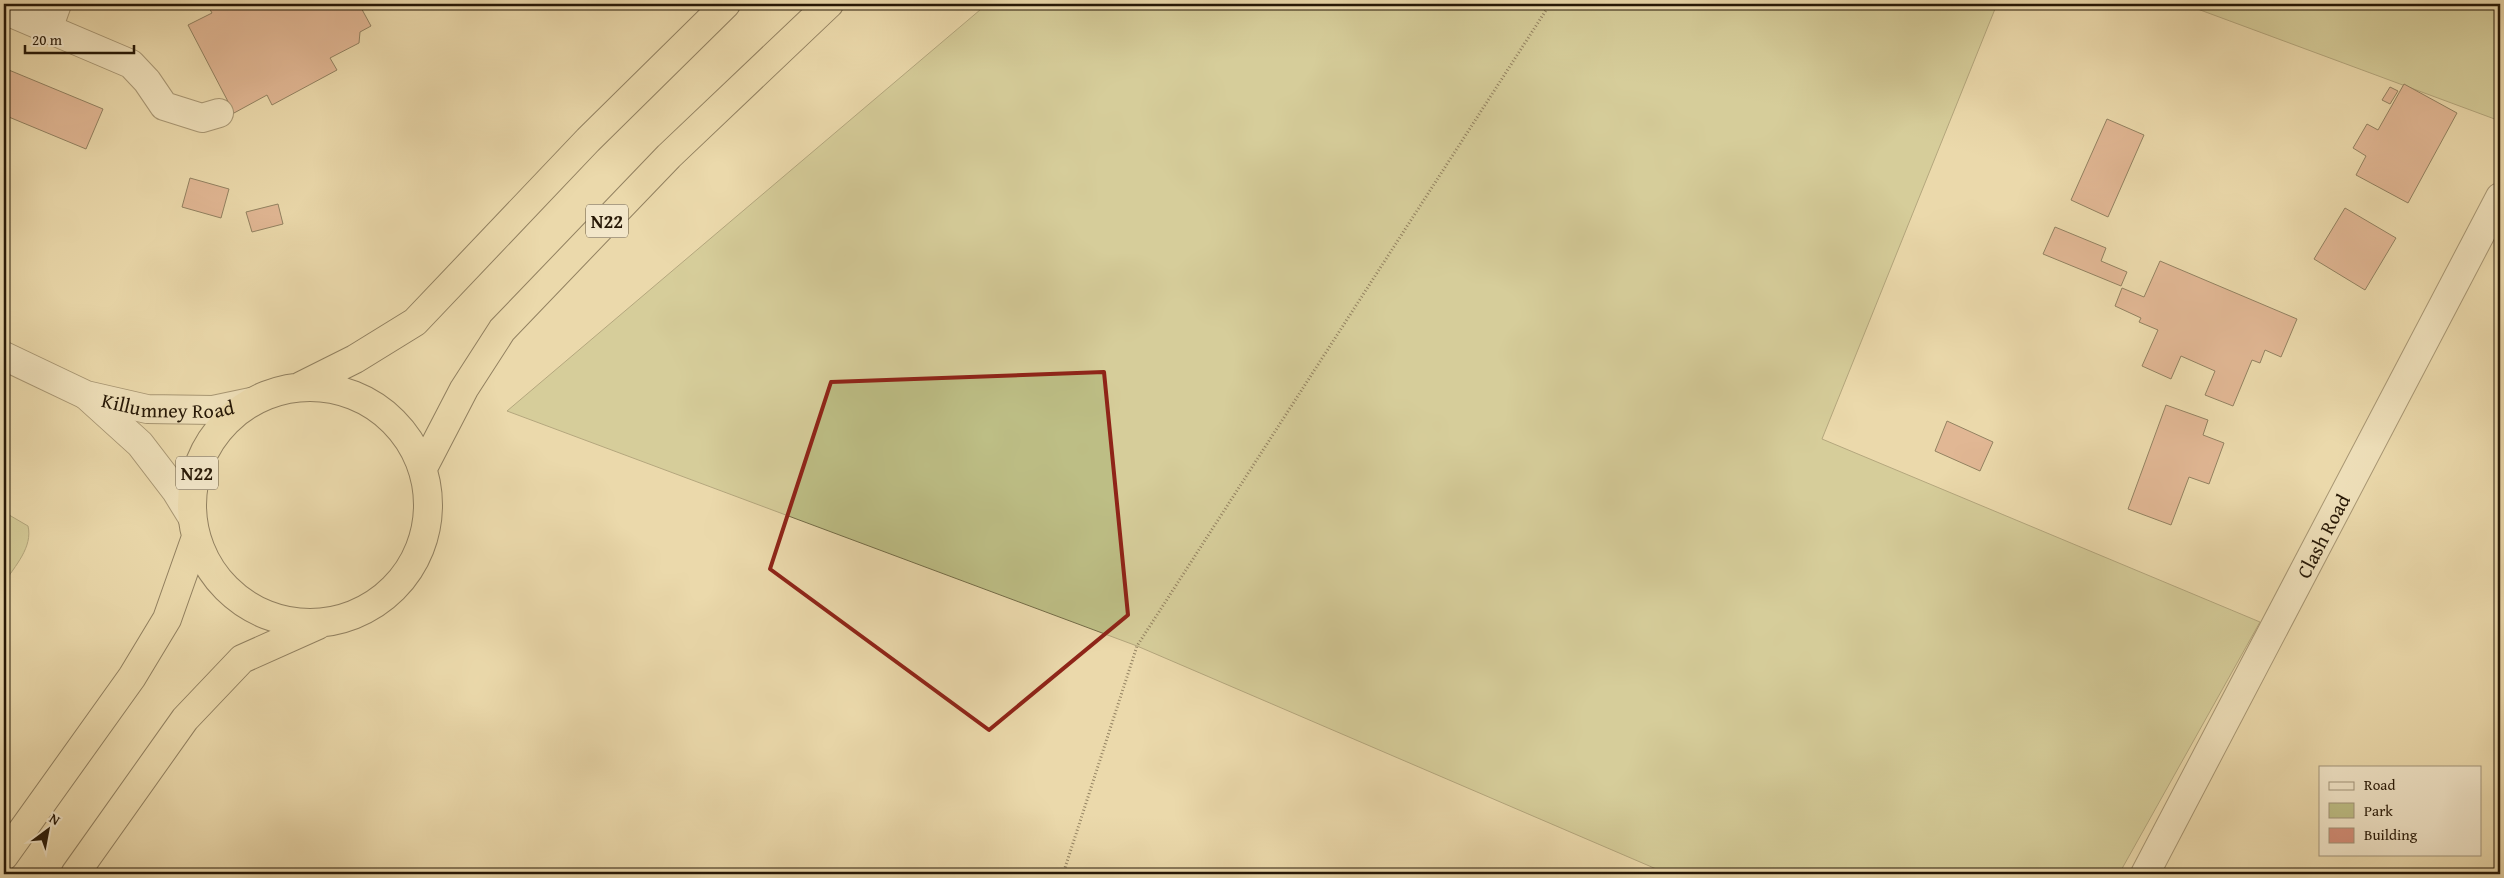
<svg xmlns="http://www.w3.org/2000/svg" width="2504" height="878" font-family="'Gentium Book Plus',serif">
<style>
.green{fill:#bdbe85;stroke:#726b46}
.building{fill:#d48f79;stroke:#271806}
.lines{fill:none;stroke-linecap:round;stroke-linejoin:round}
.minor-casing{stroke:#584830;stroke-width:30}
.tertiary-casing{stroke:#584830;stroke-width:30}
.trunk-casing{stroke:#271806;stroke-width:30}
.path{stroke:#271806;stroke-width:3;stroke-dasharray:1 2.5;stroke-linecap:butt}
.minor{stroke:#f2e6c9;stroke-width:28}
.tertiary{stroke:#f2e6c9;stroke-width:28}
.trunk{stroke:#ebd9ac;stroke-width:28}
.marked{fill:none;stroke:#8f2418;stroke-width:4;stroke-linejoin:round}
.labels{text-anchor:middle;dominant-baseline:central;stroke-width:4;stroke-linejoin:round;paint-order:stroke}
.shield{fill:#f2e6c9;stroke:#645640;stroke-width:1}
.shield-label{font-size:19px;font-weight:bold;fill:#271806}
.street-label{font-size:20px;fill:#271806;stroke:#f2e6c9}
</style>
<rect width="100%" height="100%" fill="#ebd9ac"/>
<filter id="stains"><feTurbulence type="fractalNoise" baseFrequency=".004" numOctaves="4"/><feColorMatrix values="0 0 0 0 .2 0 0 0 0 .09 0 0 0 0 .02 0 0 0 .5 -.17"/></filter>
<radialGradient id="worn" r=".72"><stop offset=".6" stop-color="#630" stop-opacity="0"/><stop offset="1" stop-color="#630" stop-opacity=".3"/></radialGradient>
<path class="green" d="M987 4H1997L1822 439 2260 622 2119 874H1668L1137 646 507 411Z
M2184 4H2500V121Z
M4 512 28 526C33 547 15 566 4 583Z"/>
<path class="building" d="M207 4H359L371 26 360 32 359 43 330 58 337 70 272 105 267 95 234 113 188 25 212 13Z
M4 68 103 109 86 149 4 115Z
M2404 84 2457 113 2408 203 2356 175 2366 156 2353 148 2367 124 2378 130Z
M2390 87 2398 91 2390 104 2382 100Z
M2107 119 2144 135 2108 217 2071 200Z
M190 178 229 189 221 218 182 207Z
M278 204 283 224 252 232 246 212Z
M2345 208 2396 238 2365 290 2314 259Z
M2055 227 2106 248 2101 261 2127 272 2121 286 2043 254Z
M2160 261 2297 319 2281 357 2265 350 2260 363 2252 360 2233 406 2205 395 2215 371 2181 356 2171 379 2142 366 2158 330 2139 322 2141 318 2115 306 2122 288 2144 297Z
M2166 405 2208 420 2203 435 2224 443 2209 484 2189 477 2171 525 2128 509Z
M1947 421 1993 442 1980 471 1935 451Z"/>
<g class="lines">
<defs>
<g id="minor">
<path d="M4 10 131 64 147 81 164 106 202 118 219 113"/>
<path d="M48 29 57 4"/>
<path id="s1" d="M2145 874 2500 197"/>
</g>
<g id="tertiary">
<path id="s2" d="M4 356 86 395 147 409 213 410 251 402"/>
<path d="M87 396 140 444 176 491 192 517"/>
</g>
<path id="trunk" d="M301 386 355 359 415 322 588 140 726 4
M192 505a118 118 0 1 1 236 0a118 118 0 1 1-236 0Z
M423 468 464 389 502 330 669 156 829 4
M4 856 132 677 167 619 196 537
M75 874 185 719 242 659 318 625"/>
</defs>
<use href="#minor" class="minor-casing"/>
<use href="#tertiary" class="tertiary-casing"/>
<use href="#trunk" class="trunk-casing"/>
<path class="path" d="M1063 874 1137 646 1550 4"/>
<use href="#minor" class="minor"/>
<use href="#tertiary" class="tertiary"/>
<use href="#trunk" class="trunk"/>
</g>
<path d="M0 0H2504V878H0ZM1104 372 1128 615 989 730 770 569 831 382Z" fill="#ebd9ac" fill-opacity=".55" fill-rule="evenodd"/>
<path class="marked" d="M1104 372 1128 615 989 730 770 569 831 382Z"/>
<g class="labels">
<g class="shield">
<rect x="586" y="204.5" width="42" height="33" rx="4"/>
<rect x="176" y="456.5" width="42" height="33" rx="4"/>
</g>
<g class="shield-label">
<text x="607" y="221">N22</text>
<text x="197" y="473">N22</text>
</g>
<g class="street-label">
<text stroke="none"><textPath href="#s2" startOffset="174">Killumney Road</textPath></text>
<text stroke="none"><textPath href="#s1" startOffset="382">Clash Road</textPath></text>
</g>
</g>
<rect width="2504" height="878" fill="none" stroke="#ebd9ac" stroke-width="20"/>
<rect x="5" y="5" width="2494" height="868" fill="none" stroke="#271806" stroke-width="2.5"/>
<rect x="10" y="10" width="2484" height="858" fill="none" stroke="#271806"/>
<rect x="2319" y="766" width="162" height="90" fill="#f2e6c9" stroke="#a1947b"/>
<rect x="2329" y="782" width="25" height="8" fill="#f2e6c9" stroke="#a1947b"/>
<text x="2364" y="790" font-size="15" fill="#271806">Road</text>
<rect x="2329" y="803" width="25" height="15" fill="#bdbe85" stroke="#a1947b"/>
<text x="2364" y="816" font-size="15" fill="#271806">Park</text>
<rect x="2329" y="828" width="25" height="15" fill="#d48f79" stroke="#a1947b"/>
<text x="2364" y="840" font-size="15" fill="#271806">Building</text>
<g transform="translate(48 830) rotate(32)" stroke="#f2e6c9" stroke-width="4" paint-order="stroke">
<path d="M0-4L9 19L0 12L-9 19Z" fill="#271806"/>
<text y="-8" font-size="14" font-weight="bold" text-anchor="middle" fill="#271806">N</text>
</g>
<path d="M25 45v8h109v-8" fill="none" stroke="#271806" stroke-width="2.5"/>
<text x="32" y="45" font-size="15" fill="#271806" stroke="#f2e6c9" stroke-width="4" paint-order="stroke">20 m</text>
<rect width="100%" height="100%" filter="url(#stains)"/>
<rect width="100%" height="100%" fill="url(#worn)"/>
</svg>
